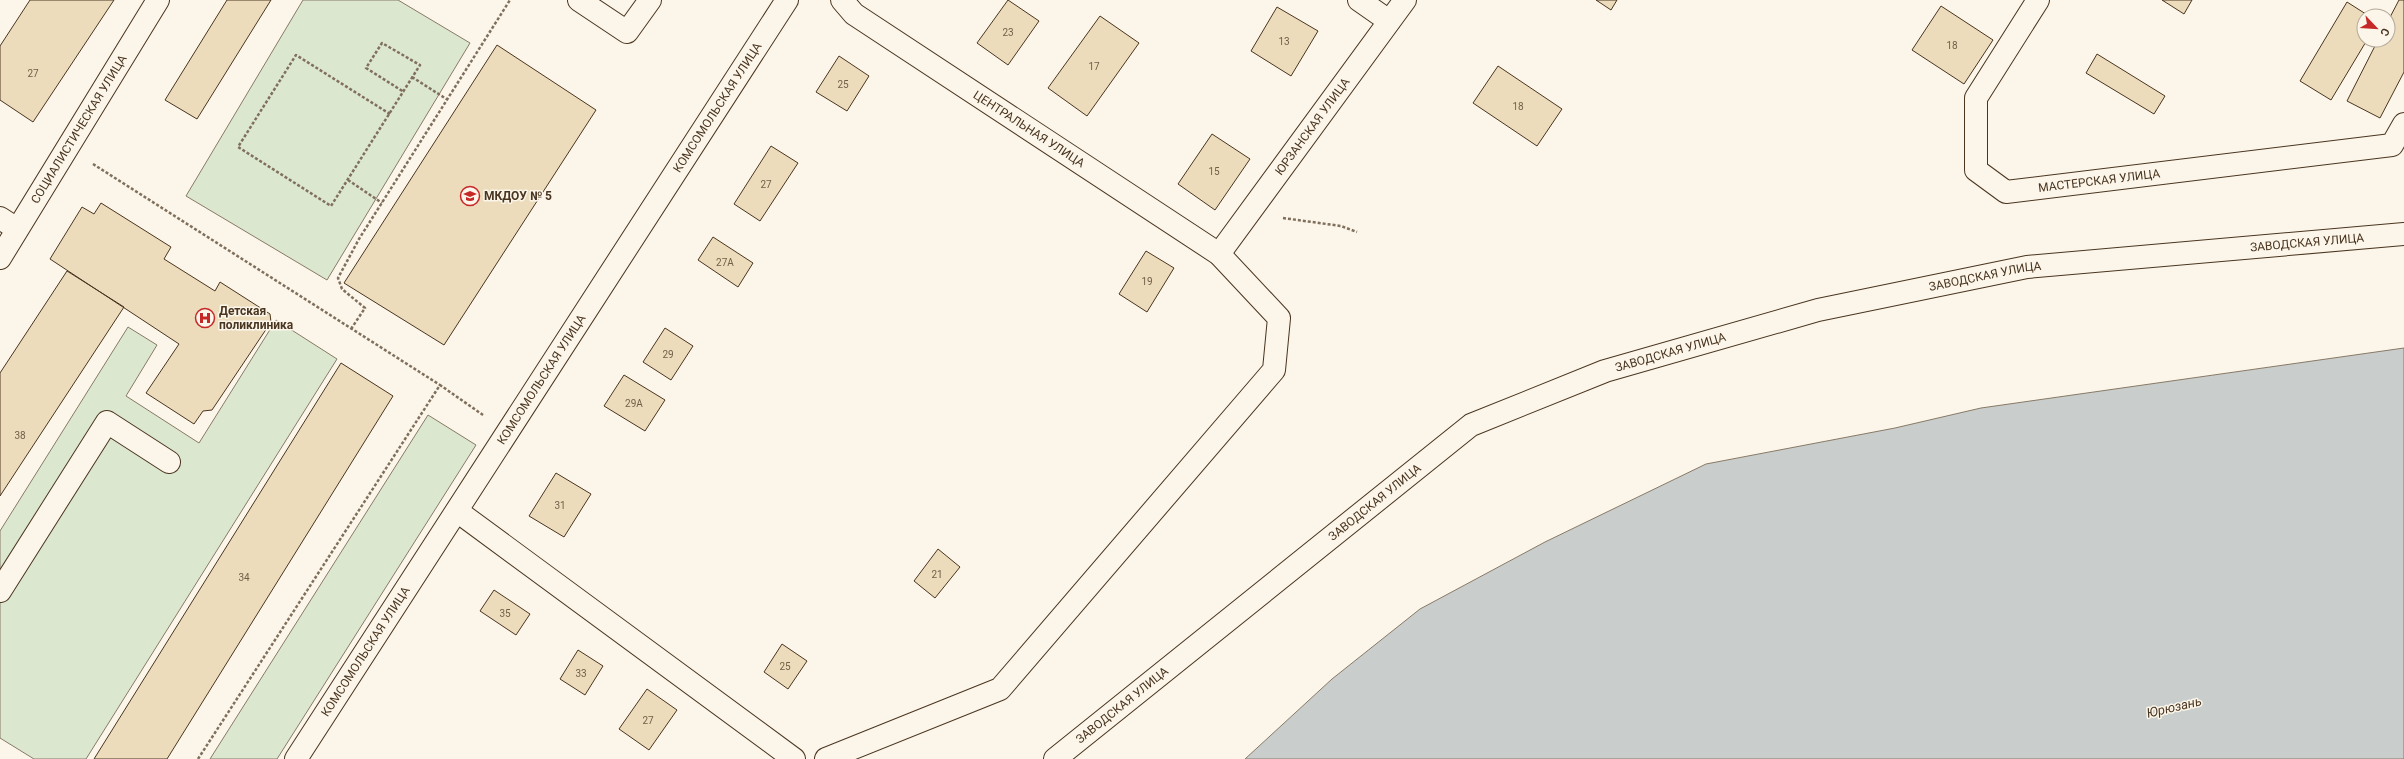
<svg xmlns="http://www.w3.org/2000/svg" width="2404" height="759" font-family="Roboto,sans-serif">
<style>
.green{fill:#dce7d0;stroke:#887966}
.water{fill:#c9cecd;stroke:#887966}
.building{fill:#ecdcbc;stroke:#4a3520}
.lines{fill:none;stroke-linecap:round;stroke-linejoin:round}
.minor-casing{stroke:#4a3520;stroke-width:24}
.major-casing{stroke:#4a3520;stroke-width:24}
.path{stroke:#7f6f5c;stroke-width:2.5;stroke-dasharray:3 2;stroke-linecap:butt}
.minor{stroke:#fbf6e9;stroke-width:22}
.major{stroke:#fbf6e9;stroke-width:22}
.labels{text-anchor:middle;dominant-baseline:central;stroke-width:3;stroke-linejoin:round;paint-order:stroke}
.number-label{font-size:10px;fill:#725f47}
.street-label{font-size:12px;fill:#4a3520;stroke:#fbf6e9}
.poi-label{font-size:12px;font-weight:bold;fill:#4a3520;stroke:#fbf6e9;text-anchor:start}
.water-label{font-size:13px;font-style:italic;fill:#4a3520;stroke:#fbf6e9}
</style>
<rect width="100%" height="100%" fill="#fbf6e9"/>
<path class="green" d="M303 0H398L470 43 327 280 186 196Z
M276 320 337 359 86 759H34L0 738V531L128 327 157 345 126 396 199 443Z
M428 415 476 445 277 759H210Z"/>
<path class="water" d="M2404 348V759H1245L1332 679 1420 609 1545 542 1706 464 1895 428 1981 408Z"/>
<path class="building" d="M30 0H114L33 122 0 100V46Z
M227 0H271L197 119 165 100Z
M1008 0 1039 21 1008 65 977 43Z
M1596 0H1617L1611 10Z
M2162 0H2192L2184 14Z
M2399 0H2404V72L2380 118 2347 101 2378 40H2388V21Z
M2347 2 2369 16H2364V40H2367L2331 100 2300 81Z
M1941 6 1993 40 1964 84 1912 50Z
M1277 7 1318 31 1291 76 1251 51Z
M1100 16 1139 43 1087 116 1048 88Z
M497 45 596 110 444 345 344 283Z
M2097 54 2165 96 2154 114 2086 73Z
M839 56 869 76 847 111 816 92Z
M1498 66 1562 109 1537 146 1473 103Z
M1212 134 1250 159 1215 210 1178 184Z
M771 146 798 163 760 221 734 204Z
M101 203 171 247 164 259 215 291 220 282 270 314 271 322 212 410 203 411 194 424 146 393 179 344 50 259 82 207 94 214Z
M713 237 753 263 738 287 698 260Z
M1146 251 1174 268 1147 312 1119 294Z
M67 271 124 307 0 496V373Z
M665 328 693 346 671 380 643 362Z
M341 363 393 396 167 759H94Z
M624 375 665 400 645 431 604 406Z
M556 473 591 494 564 537 529 516Z
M938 549 960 567 935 598 914 581Z
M494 590 530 614 516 635 480 611Z
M782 644 807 661 788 689 764 672Z
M578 650 603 666 585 695 560 679Z
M647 689 677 710 649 750 619 729Z"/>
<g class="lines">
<defs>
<g id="minor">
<path d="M579 0 627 32 650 0"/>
<path d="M1359 0 1389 21"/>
<path id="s1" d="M2038 0 1976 98V170L2006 192 2392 145 2404 124"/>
<path d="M0 218 17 229"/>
<path id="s2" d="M1219 254 1405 0"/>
<path id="s3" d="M0 258 158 0"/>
<path d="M457 511 794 759"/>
<path d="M0 591 107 422 169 462"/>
<path d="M826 759 1000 689 1274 370 1279 318 1219 254 854 14 842 0"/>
<path id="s4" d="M1055 759 1471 425 1605 371 1818 310 2027 267 2404 234"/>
</g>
<g id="major">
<path id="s5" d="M296 759 787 0"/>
</g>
</defs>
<use href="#minor" class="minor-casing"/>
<use href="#major" class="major-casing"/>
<path class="path" d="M412 77 448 100
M390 114 296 55 238 147 331 206 420 65 382 43 366 68 404 92
M93 164 440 385
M348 180 382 203
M1283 218 1341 226 1357 232
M351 329 365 308 342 289 338 278 359 239 510 0
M198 759 440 385 483 415"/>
<use href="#minor" class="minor"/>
<use href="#major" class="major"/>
</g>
<defs>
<symbol id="school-ring" viewBox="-11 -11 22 22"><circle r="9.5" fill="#fbf6e9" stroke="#c62828" stroke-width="1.5"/><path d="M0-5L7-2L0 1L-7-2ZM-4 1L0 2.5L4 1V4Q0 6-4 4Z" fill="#c62828"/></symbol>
<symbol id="hospital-ring" viewBox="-11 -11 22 22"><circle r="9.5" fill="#fbf6e9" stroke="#c62828" stroke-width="1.5"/><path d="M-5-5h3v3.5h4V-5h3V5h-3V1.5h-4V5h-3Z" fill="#c62828"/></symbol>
</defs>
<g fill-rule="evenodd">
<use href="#school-ring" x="459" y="185" width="22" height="22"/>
<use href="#hospital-ring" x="194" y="307" width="22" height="22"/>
</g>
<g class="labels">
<g class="number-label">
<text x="1008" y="32">23</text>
<text x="1284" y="41">13</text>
<text x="1952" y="45">18</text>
<text x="1094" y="66">17</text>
<text x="33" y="73">27</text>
<text x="843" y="84">25</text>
<text x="1518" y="106">18</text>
<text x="1214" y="171">15</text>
<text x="766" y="184">27</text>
<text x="725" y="262">27А</text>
<text x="1147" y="281">19</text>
<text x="668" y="354">29</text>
<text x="634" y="403">29А</text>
<text x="20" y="435">38</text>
<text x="560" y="505">31</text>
<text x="937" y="574">21</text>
<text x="244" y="577">34</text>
<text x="505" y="613">35</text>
<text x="785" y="666">25</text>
<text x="581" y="673">33</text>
<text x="648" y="720">27</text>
</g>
<g class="street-label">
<text stroke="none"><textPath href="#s5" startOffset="776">КОМСОМОЛЬСКАЯ УЛИЦА</textPath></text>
<text stroke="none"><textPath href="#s2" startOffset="158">ЮРЗАНСКАЯ УЛИЦА</textPath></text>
<text stroke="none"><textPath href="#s3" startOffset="151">СОЦИАЛИСТИЧЕСКАЯ УЛИЦА</textPath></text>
<text transform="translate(1029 129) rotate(33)">ЦЕНТРАЛЬНАЯ УЛИЦА</text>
<text stroke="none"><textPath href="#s1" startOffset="319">МАСТЕРСКАЯ УЛИЦА</textPath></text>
<text stroke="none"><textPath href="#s4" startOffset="1394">ЗАВОДСКАЯ УЛИЦА</textPath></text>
<text stroke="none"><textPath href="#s4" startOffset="1070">ЗАВОДСКАЯ УЛИЦА</textPath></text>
<text stroke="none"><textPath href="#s4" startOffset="746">ЗАВОДСКАЯ УЛИЦА</textPath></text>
<text stroke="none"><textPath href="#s5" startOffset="452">КОМСОМОЛЬСКАЯ УЛИЦА</textPath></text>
<text stroke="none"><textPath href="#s4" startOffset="410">ЗАВОДСКАЯ УЛИЦА</textPath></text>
<text stroke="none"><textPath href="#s5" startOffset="128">КОМСОМОЛЬСКАЯ УЛИЦА</textPath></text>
<text stroke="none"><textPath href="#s4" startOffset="86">ЗАВОДСКАЯ УЛИЦА</textPath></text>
</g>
<g class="poi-label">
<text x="484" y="196">МКДОУ № 5</text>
<text x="219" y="311">Детская<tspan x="219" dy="14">поликлиника</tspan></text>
</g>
<g class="water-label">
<text transform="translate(2174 707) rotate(-13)">Юрюзань</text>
</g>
</g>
<g transform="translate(2376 28) rotate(115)"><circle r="19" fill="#fbf6e9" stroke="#b4a999"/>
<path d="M0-3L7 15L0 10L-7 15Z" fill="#c62828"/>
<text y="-6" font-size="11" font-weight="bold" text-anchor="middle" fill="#4a3520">С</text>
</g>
</svg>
